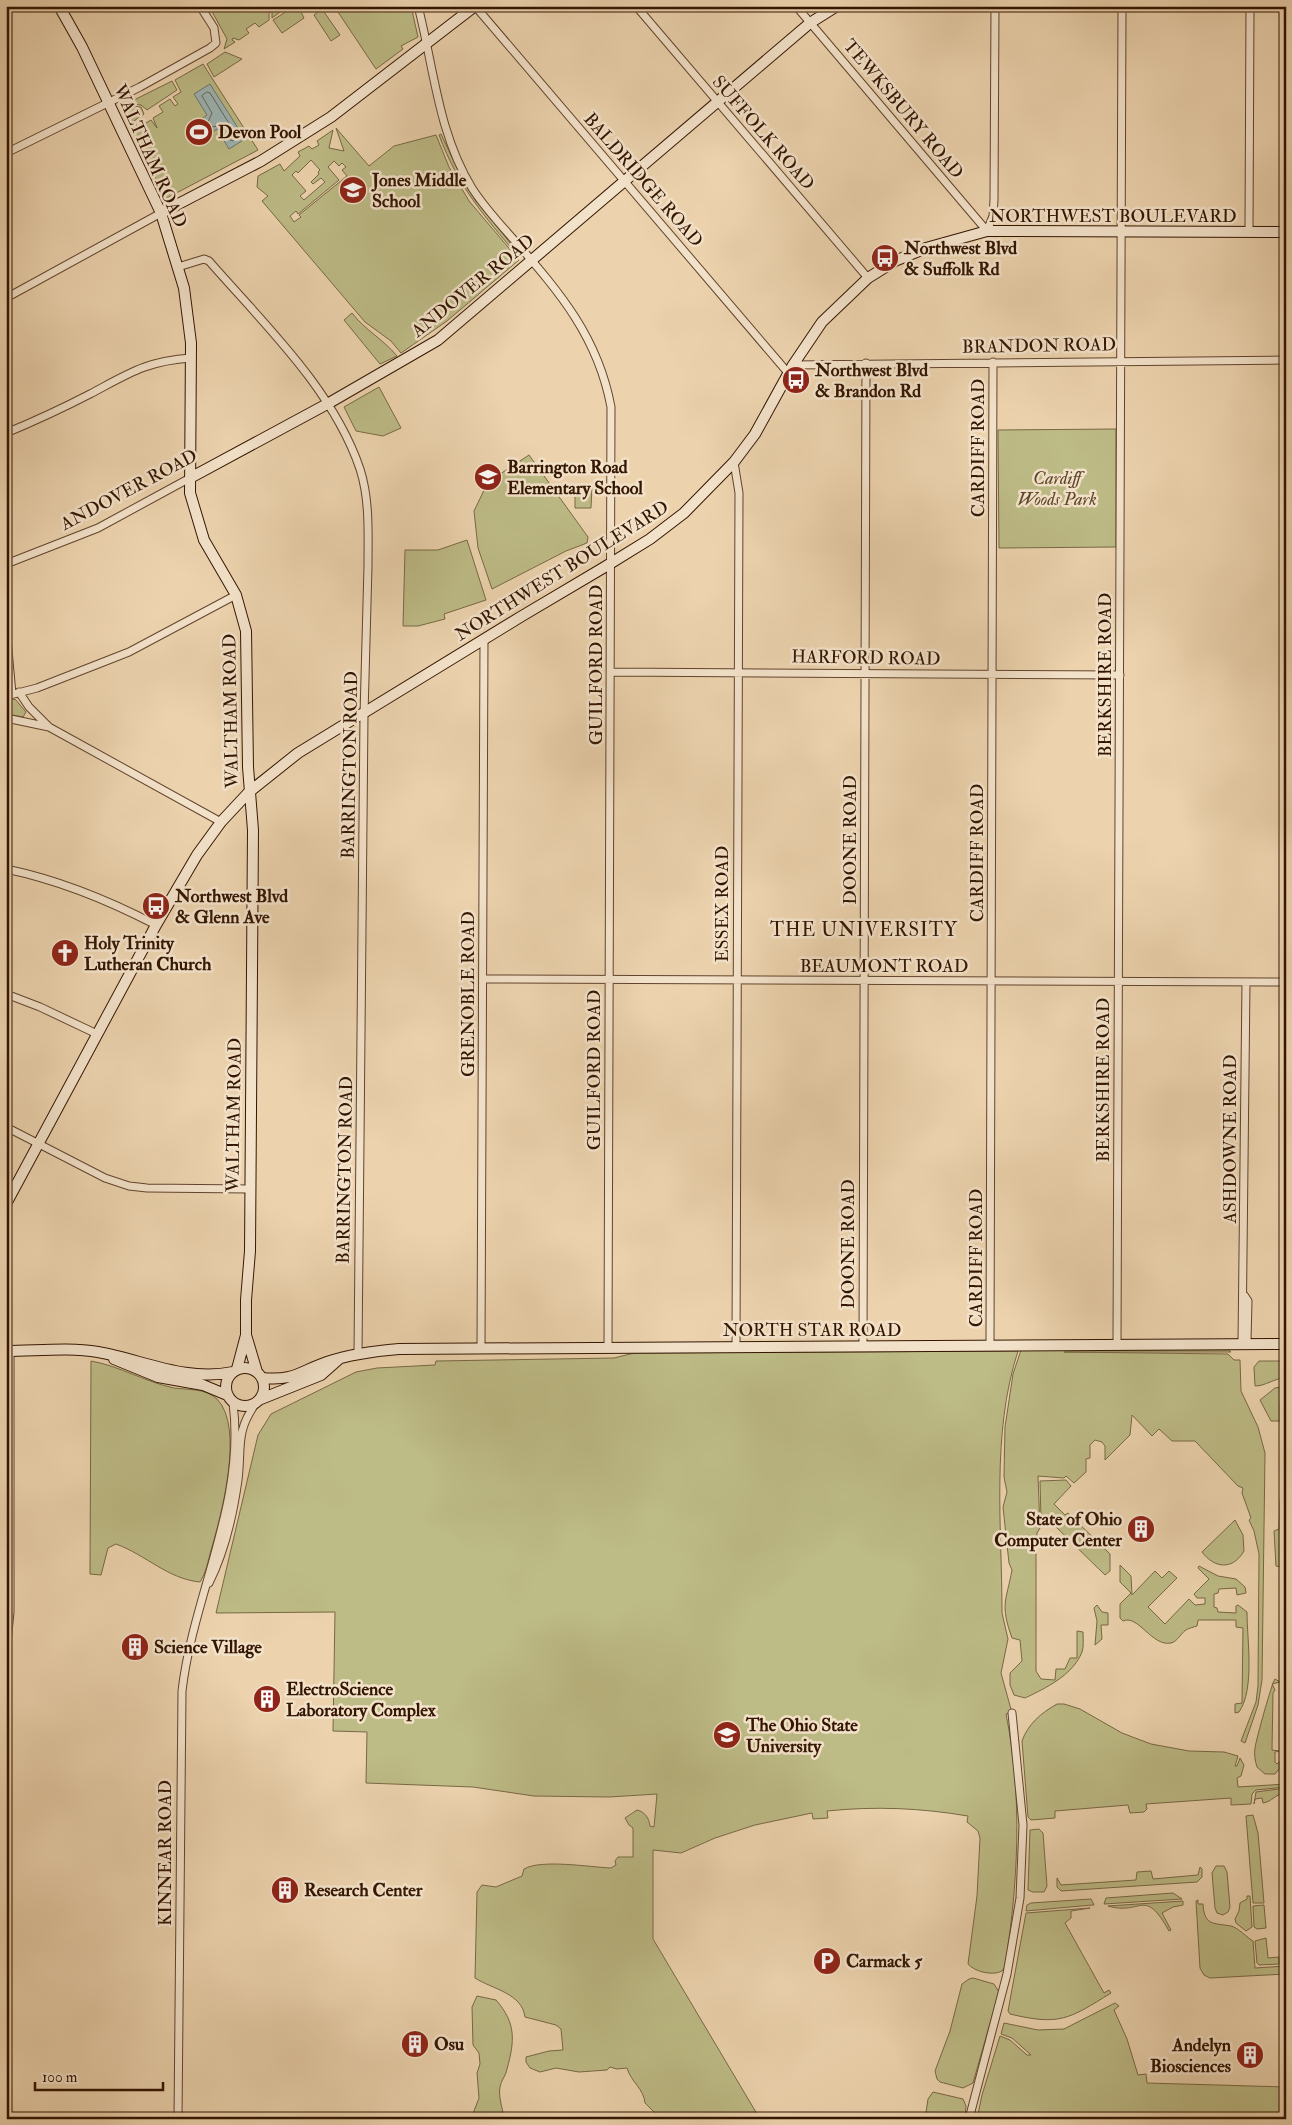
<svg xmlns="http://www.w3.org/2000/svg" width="1292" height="2125" font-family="'IM FELL Double Pica',serif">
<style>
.green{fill:#bdbb86;stroke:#786844;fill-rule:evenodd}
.water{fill:#9db6b5;stroke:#73766d}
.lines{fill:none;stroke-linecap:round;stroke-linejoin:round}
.shore{stroke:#68665b;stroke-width:1}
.street-casing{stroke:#61442c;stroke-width:9}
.secondary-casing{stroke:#331501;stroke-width:12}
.street{stroke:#f3e2ca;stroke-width:7}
.secondary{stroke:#f3e2ca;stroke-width:10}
.labels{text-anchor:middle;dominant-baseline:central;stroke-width:5;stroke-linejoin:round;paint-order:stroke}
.street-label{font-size:18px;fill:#331501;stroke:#f3e2ca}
.poi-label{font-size:18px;font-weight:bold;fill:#331501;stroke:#f3e2ca;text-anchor:start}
.park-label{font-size:18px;font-style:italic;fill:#5c4729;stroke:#f3e2ca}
.neighbourhood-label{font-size:19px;letter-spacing:1px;fill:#331501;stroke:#f3e2ca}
</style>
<rect width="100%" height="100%" fill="#ecd3ae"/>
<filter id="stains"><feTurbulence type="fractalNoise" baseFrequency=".004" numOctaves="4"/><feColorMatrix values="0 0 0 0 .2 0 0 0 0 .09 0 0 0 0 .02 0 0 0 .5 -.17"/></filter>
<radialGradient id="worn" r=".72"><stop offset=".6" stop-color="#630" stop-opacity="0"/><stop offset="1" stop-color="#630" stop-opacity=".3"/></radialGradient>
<path class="green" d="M209 6H270L273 9H284L272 18V11L269 13V20L259 27 255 23 246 29 249 33 239 40 233 38 232 40 235 42 224 49 227 39Z
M295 6H298L304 18 282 33 273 20Z
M334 6H411L418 37 401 46 403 49 376 69Z
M322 9 340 35 331 41 314 15Z
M225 52 242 59 214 77 207 64Z
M203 64 258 150 165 199 123 109 126 106 141 107 144 114 134 121 138 128 151 120 157 128 153 118 163 112 159 106 170 99 175 106 178 104 173 97 181 92 175 80Z
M172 81 177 90 147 110 141 105 126 104Z
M336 128 369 166 394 146 436 135 449 167 469 201 519 260 447 321 401 353 391 341 365 322 262 201 268 196 257 187 258 176 280 164 284 171 300 156 298 152 309 146 312 149 319 145 317 141 333 130 329 148 344 151ZM311 160 320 170 318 172 319 174 311 182 313 184 321 178 325 182 304 200 300 196 306 191 292 175 296 171 298 173ZM334 161 339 166 342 163 346 167 342 170 347 176 299 215 301 217 294 222 290 216 296 211 298 214 339 180 328 167Z
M441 134 462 179 475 200 520 255 518 256C483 215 458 186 439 135Z
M352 313C365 330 383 339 397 356L380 364 344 320Z
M379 387 401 428 383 436 356 431 344 407Z
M1116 429V547L999 548 998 430Z
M529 455 588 537 587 543 566 551 492 589 478 548 474 511 488 482Z
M575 486H592L591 508H575Z
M467 540 486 600 444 614 445 619 418 626H403L405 550H438Z
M15 699 26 712 23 717 6 714V701Z
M1021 1350H1229L1231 1352H1064L1228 1354 1234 1360H1240L1241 1391 1258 1427 1265 1453 1262 1680 1258 1705 1245 1743 1241 1741 1256 1702 1258 1686 1259 1554 1254 1531 1249 1520 1251 1518 1242 1493 1243 1488 1238 1486 1195 1441H1172L1159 1429 1152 1436 1132 1415 1130 1435 1105 1460V1446L1102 1442 1095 1440 1090 1445V1458L1086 1459V1472L1074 1483 1066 1476 1064 1478 1038 1476 1040 1528 1037 1533 1036 1548V1671L1041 1679 1055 1680 1056 1669H1065L1070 1658H1077V1631L1083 1632C1083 1638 1084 1647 1082 1652 1073 1675 1046 1688 1025 1698L1014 1695 1010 1685V1673L1022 1661 1020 1640 1012 1638C1000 1604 1006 1602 1012 1570L1009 1563 1003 1507 1007 1492 1004 1477 1005 1427 1013 1374Z
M1018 1351C991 1434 1002 1527 1002 1613L1008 1639 1001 1673 1012 1713 1006 1714C1023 1798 1018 1883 1005 1967L1002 1971C993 1976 975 1972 968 1964L977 1896 980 1838 978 1831 967 1822 968 1816C921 1808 875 1806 827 1811L828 1818 813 1819 812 1813 755 1825 715 1838 681 1853 653 1850V1939L760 2119H656L655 2113 645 2103C644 2089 631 2082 627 2068L617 2069 610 2067 607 2070 579 2072 556 2068 540 2072 530 2068 526 2062V2057L549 2051 563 2050 561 2029 556 2025 525 2017C522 1993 492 1989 475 1978L477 1892 482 1885 496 1887 522 1876 524 1869C541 1859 589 1867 611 1868L616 1865 615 1861 618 1857H633V1828L629 1825 625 1818 637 1810C645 1812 649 1818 650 1826L654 1827 657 1794 609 1797 534 1796 473 1787 366 1783 367 1732 333 1731 335 1612 216 1613 258 1435 271 1414 356 1372 377 1368 435 1365 436 1361 614 1358 634 1353Z
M91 1361C120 1366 145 1382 174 1388 189 1390 205 1388 217 1399 245 1427 221 1517 211 1550 208 1561 206 1573 200 1582 168 1579 146 1555 116 1544L108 1548 101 1575 90 1574Z
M1259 1361H1286V1378C1274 1378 1266 1386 1255 1386L1254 1367Z
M1286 1386V1401L1280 1402V1421H1271L1260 1400 1275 1388Z
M1066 1480 1071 1486 1054 1504 1065 1515 1068 1513 1110 1554V1571L1105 1575 1054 1525 1046 1526 1041 1520 1040 1481Z
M1280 1500 1281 1552 1286 1553V1563L1283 1564 1286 1568 1276 1566 1274 1531 1279 1529Z
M1235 1520 1243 1535 1244 1551C1233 1570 1215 1569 1202 1552Z
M1120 1565 1131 1576 1132 1595 1155 1571 1162 1578 1169 1571 1177 1578 1148 1607 1165 1624 1189 1599 1195 1605 1205 1604V1598H1197L1194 1594 1209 1579 1198 1568 1199 1566 1218 1576 1236 1579 1245 1587 1246 1593 1237 1595 1236 1588 1219 1589 1218 1593 1214 1594V1607L1217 1608 1218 1612 1236 1613V1606L1238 1605 1247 1612C1247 1640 1255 1689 1239 1712L1235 1713V1704L1242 1703 1243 1628 1236 1627V1620H1198L1197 1626C1194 1627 1189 1628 1186 1630 1181 1633 1177 1642 1171 1643 1152 1647 1138 1614 1123 1621L1120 1618V1604L1131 1593 1120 1582Z
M1097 1605 1102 1612 1108 1613V1625H1101L1102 1639 1095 1645 1097 1621 1094 1608Z
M1275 1679 1280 1682 1272 1684 1275 1690 1273 1693 1272 1750 1279 1751 1275 1752V1762L1277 1764 1280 1761V1768L1275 1774H1265L1257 1767C1255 1761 1254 1754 1255 1748 1256 1740 1272 1682 1275 1679Z
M1057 1704H1064L1080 1709 1122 1733 1151 1744 1189 1751 1224 1752 1238 1756 1235 1766H1237L1240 1758 1244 1765 1241 1776 1237 1778 1238 1787 1286 1784V1787L1256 1790 1252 1794 1251 1804 1231 1805V1798L1146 1804 1147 1809 1144 1812 1130 1813 1128 1805 1055 1811V1818L1031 1820 1028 1817 1022 1741C1028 1724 1041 1713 1057 1704Z
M1286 1788V1793C1276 1793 1272 1802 1263 1803L1262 1798 1255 1799 1254 1804 1256 1792Z
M1253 1815 1258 1833 1264 1903H1253L1246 1816Z
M1039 1829 1043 1833 1047 1886 1044 1892H1033L1028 1890 1030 1830Z
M1216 1866H1224L1227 1872 1230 1907 1228 1912 1223 1915 1217 1913 1215 1908 1212 1873Z
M1200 1867 1202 1869V1877L1197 1882 1061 1891 1057 1887V1878L1061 1885 1136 1880 1137 1872 1151 1871 1153 1879 1198 1875Z
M1173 1893 1182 1899 1104 1904 1106 1898Z
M1247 1896H1250L1252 1927 1246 1931 1236 1923 1235 1919 1239 1911 1240 1903 1247 1899Z
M1091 1899 1094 1905H1092L1026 1911 1027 1905 1031 1903Z
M1198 1900V1904H1203C1204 1926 1214 1923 1231 1926 1237 1927 1249 1939 1253 1941L1255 1968 1286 1966V1974L1210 1978 1204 1975 1200 1968 1196 1901Z
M1183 1901V1905L1173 1907 1162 1913 1171 1930 1169 1931C1144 1886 1142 1916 1108 1906Z
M1264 1905 1266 1928 1257 1929 1254 1927 1253 1906Z
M1090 1908 1071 1911V1918L1065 1923 1104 1993 1109 1990 1111 1993C1069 2019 1060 2026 1010 2014L1008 2011 1026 1913Z
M1266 1938 1268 1958 1279 1957V1964L1259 1965 1257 1963 1255 1941Z
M973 1978 994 1984 999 1992 973 2083 963 2088 940 2082 937 2079 935 2071 950 2031 962 1984 969 1979Z
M477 1996 496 2000C516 2023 515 2040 507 2069 506 2076 501 2080 500 2087 498 2097 503 2109 504 2119H474V2111L479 2098 477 2073 480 2064 479 2053 473 2045 472 2007Z
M1115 2003 1119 2006 1114 2010 1127 2039 1138 2075 1146 2074 1147 2083 1286 2087V2119H977L982 2095 1000 2036 1010 2040 1027 2055H1031L1012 2038 1001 2034 1004 2023 1038 2030 1064 2029Z
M933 2092 963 2099 966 2106 965 2119H925L928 2099Z"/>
<path class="water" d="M210 84 245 139 229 149 217 129 208 135 199 121 207 115 194 94Z"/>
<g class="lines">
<path class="shore" d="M207 92 210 93 237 136 233 141 230 140 220 126 210 127 207 124 212 113 202 96Z"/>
<defs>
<path id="street" d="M418 6C434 68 438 133 472 188 484 207 500 224 515 241 560 293 598 337 611 407L608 1347
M475 6 789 374
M636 6 868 278
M796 6 987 231 993 216 994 200 995 6
M6 153 140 87 210 48 216 43 214 28 200 6
M1249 231 1250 6
M178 267 204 259 209 261C264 324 333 389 360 469 370 500 368 534 368 566 367 616 365 665 364 715 360 928 359 1141 358 1353
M6 298 161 213
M793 365 1286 360
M6 433C35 421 63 408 90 394 128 374 146 361 191 358
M734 462 739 493 736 1346
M6 564 98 528 190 478
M6 628 12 694
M612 672 1120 675
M19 692 29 707 49 727 221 822
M6 696 37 688 129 652 236 595
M6 718 49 727
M6 869C59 880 108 900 156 925
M483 979 1286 982
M6 994 40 1007 97 1034
M6 1127 105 1178 129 1186 147 1188 249 1189
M1244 1295 1248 1301 1247 1341
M990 1344 993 362
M1117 1344 1122 6
M1242 1344 1246 982
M863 1346 866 363
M481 1348 484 640
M209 1583C225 1551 233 1516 238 1480 242 1447 235 1432 256 1403
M6 1652 10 1612V1351
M178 2119 182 1691C193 1595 246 1502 233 1403
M969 2119 1007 1974 1020 1898 1023 1825 1012 1713"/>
<path id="secondary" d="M59 6 82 47 161 213 184 288 191 343 190 493 204 540 236 595 246 631 248 767 253 830 250 1251 246 1300V1335L237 1369
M161 213 261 161 331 117 475 6
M190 478 329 403 438 340 810 23 837 6
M6 1204 156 925 197 855 221 822 249 792 298 753 522 616 603 568 650 539 684 513 734 462 755 434 793 365 822 322 868 278 895 261 926 248 987 231 1286 232
M246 1335 257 1372
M6 1351C36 1351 69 1347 98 1352 143 1360 186 1382 233 1372
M114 1359 158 1377 203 1385 227 1395
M226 1387a19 19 0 1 1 38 0a19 19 0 1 1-38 0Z
M262 1378C295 1381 298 1372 327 1362 351 1354 374 1351 399 1349L1286 1344
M261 1399 321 1375 339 1359"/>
</defs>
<use href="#street" class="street-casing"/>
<use href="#secondary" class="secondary-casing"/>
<use href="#street" class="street"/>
<use href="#secondary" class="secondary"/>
</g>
<defs>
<symbol id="stadium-disc" viewBox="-11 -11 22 22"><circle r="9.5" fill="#8f2418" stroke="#f3e2ca"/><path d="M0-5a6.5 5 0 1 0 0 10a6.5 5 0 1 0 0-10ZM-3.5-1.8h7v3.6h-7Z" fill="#fff"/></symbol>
<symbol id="school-disc" viewBox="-11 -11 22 22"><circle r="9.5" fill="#8f2418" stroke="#f3e2ca"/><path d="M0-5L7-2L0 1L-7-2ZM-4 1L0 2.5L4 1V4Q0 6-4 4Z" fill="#fff"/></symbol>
<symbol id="bus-disc" viewBox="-11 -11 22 22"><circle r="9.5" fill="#8f2418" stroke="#f3e2ca"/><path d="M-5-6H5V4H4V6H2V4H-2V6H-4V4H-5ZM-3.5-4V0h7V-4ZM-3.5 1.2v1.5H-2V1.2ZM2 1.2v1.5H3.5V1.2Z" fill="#fff"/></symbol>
<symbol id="church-disc" viewBox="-11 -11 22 22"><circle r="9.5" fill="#8f2418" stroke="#f3e2ca"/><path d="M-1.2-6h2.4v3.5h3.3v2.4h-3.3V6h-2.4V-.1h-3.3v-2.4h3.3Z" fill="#fff"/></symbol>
<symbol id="building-disc" viewBox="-11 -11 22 22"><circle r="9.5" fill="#8f2418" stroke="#f3e2ca"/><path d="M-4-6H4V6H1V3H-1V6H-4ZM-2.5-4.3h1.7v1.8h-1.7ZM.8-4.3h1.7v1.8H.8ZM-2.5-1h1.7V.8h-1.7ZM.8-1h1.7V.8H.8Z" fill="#fff"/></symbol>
<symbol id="university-disc" viewBox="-11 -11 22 22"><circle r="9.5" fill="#8f2418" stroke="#f3e2ca"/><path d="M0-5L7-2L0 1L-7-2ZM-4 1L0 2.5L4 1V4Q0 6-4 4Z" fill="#fff"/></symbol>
<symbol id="parking-disc" viewBox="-11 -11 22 22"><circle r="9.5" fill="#8f2418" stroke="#f3e2ca"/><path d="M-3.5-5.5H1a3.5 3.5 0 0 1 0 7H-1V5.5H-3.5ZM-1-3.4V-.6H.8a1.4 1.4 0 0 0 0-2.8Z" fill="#fff"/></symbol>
</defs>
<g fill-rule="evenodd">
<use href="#stadium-disc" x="183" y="116" width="32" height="32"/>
<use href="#school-disc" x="337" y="174" width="32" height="32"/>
<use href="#bus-disc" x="869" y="242" width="32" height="32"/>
<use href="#bus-disc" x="780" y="364" width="32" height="32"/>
<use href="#school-disc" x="472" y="461" width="32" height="32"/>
<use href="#bus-disc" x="140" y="890" width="32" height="32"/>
<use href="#church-disc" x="49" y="937" width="32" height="32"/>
<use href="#building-disc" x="1125" y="1513" width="32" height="32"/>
<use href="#building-disc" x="119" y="1631" width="32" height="32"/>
<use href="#building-disc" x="251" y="1683" width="32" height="32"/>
<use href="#university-disc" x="711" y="1719" width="32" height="32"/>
<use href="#building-disc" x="269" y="1874" width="32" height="32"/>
<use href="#parking-disc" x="811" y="1945" width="32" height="32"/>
<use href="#building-disc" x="399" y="2028" width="32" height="32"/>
<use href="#building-disc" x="1234" y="2039" width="32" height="32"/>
</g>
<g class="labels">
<g class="street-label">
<text transform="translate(903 109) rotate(50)">TEWKSBURY ROAD</text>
<text transform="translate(763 133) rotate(49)">SUFFOLK ROAD</text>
<text transform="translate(150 156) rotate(66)">WALTHAM ROAD</text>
<text transform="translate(643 180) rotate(49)">BALDRIDGE ROAD</text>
<text x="1113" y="216">NORTHWEST BOULEVARD</text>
<text transform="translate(473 286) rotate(-39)">ANDOVER ROAD</text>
<text transform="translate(1039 346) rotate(-1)">BRANDON ROAD</text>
<text transform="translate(978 448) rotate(-90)">CARDIFF ROAD</text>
<text transform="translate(129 490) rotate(-28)">ANDOVER ROAD</text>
<text transform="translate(562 571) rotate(-32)">NORTHWEST BOULEVARD</text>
<text transform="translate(866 658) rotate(1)">HARFORD ROAD</text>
<text transform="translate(596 665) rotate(-90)">GUILFORD ROAD</text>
<text transform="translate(1105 675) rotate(-90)">BERKSHIRE ROAD</text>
<text transform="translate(231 711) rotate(-91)">WALTHAM ROAD</text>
<text transform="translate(350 765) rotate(-89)">BARRINGTON ROAD</text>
<text transform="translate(850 840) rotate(-90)">DOONE ROAD</text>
<text transform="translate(977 853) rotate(-90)">CARDIFF ROAD</text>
<text transform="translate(722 904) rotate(-90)">ESSEX ROAD</text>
<text x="884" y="966">BEAUMONT ROAD</text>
<text transform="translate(468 994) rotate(-90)">GRENOBLE ROAD</text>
<text transform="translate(594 1070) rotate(-90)">GUILFORD ROAD</text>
<text transform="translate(1103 1080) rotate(-90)">BERKSHIRE ROAD</text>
<text transform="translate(234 1115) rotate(-89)">WALTHAM ROAD</text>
<text transform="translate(1230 1139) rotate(-90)">ASHDOWNE ROAD</text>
<text transform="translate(345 1170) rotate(-89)">BARRINGTON ROAD</text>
<text transform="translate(848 1244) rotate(-90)">DOONE ROAD</text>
<text transform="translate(976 1258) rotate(-90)">CARDIFF ROAD</text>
<text x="812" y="1330">NORTH STAR ROAD</text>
<text transform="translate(165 1853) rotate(-90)">KINNEAR ROAD</text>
</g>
<g class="poi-label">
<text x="218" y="132">Devon Pool</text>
<text x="372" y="180">Jones Middle<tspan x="372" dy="21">School</tspan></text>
<text x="904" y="248">Northwest Blvd<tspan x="904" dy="21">&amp; Suffolk Rd</tspan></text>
<text x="815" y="370">Northwest Blvd<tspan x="815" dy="21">&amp; Brandon Rd</tspan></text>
<text x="507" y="467">Barrington Road<tspan x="507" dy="21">Elementary School</tspan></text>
<text x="175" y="896">Northwest Blvd<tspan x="175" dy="21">&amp; Glenn Ave</tspan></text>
<text x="84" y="943">Holy Trinity<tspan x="84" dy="21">Lutheran Church</tspan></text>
<text x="1122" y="1519" text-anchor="end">State of Ohio<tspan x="1122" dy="21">Computer Center</tspan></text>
<text x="154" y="1647">Science Village</text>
<text x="286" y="1689">ElectroScience<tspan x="286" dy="21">Laboratory Complex</tspan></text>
<text x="746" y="1725">The Ohio State<tspan x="746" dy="21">University</tspan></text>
<text x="304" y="1890">Research Center</text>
<text x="846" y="1961">Carmack 5</text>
<text x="434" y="2044">Osu</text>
<text x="1231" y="2045" text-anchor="end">Andelyn<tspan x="1231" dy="21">Biosciences</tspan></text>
</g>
<g class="park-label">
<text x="1057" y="478">Cardiff<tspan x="1057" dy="21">Woods Park</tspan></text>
</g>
<g class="neighbourhood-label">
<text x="864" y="930">THE UNIVERSITY</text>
</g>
</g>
<rect width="1292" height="2125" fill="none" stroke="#ecd3ae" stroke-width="25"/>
<rect x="8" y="8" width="1277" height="2110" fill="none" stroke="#331501" stroke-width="2.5"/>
<rect x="12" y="12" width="1267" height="2100" fill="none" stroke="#331501"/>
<path d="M35 2082v8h128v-8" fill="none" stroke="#331501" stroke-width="2.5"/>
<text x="42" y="2082" font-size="15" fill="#331501" stroke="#f3e2ca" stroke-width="4" paint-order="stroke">100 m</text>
<rect width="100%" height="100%" filter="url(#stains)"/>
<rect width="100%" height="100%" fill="url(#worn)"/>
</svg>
